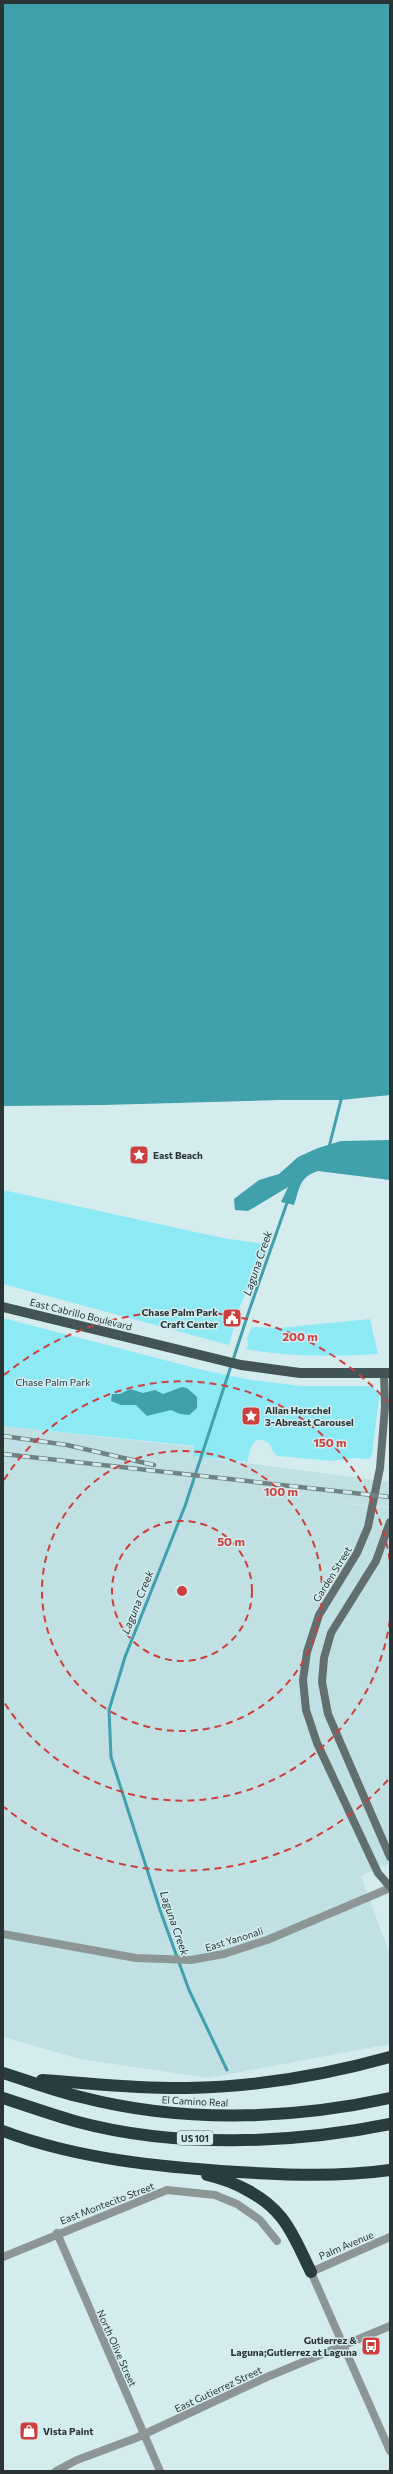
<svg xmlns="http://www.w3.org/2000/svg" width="393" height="2474" font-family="Commissioner,sans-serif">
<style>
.built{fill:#c0e0e4}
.green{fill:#8deaf5}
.water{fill:#40a0ab}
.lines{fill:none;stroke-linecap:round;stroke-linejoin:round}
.stream{stroke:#40a0ab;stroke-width:3}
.minor{stroke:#8c9697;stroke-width:8}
.tertiary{stroke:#8c9697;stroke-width:8}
.secondary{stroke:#616f71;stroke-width:8}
.primary{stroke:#435456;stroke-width:10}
.motorway{stroke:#293d3f;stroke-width:12}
.rail-casing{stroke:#728284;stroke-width:4.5}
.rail{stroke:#d5ecef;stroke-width:3;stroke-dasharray:9;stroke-linecap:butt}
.ring{fill:none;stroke:#cd3f3c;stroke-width:2;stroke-dasharray:7 5}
.labels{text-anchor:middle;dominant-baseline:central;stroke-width:3;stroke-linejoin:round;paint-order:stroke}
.shield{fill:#d5ecef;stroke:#5d6b6d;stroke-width:1}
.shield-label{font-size:9px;font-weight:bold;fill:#2a3435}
.poi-label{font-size:10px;font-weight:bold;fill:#2a3435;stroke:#d5ecef;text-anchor:start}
.street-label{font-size:10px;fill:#2a3435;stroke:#d5ecef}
.park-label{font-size:10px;fill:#1e3537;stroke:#d5ecef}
.water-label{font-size:11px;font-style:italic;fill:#22383b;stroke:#d5ecef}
.centre{fill:#cd3f3c;stroke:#d5ecef;stroke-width:2}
.ring-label{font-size:12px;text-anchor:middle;font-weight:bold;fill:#cd3f3c;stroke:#d5ecef;stroke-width:3;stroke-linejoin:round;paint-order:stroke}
</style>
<rect width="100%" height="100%" fill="#d5ecef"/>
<path class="built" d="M3 1426 194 1447 193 1456 390 1482V1507L319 1501 390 1508V1863L361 1876 390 1955V2044L208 2078 80 2059 3 2037Z"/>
<path class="green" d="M3 1190 223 1238 265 1244 255 1274 240 1306 229 1345 3 1284Z
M3 1318 203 1370 251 1380 301 1386H372L379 1394V1398L372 1456 369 1459 354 1458 331 1461 278 1456C272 1453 273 1447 268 1443 254 1432 248 1452 248 1462L193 1456 194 1446 3 1426Z
M370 1319 378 1354C333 1357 289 1357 245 1349L248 1346 247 1338 252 1327 278 1328Z"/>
<path class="water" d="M3 3H390V1095L341 1100H279L103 1105 3 1106Z
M390 1140V1180L318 1171C299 1177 300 1188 294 1205L281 1202 288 1187 248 1211 235 1210 234 1199 259 1180 279 1174 298 1157 318 1148 341 1141Z
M182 1387 187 1388 197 1397V1408L189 1415 180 1414 171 1410 147 1416 136 1405H121L111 1401 112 1394H120L130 1389 143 1393 155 1390 163 1394Z"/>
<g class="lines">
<path class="stream" d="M329 1147 341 1100
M227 2070 189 1990 160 1910 111 1757 109 1710 125 1657 185 1506 249 1311 288 1200"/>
<path class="minor" d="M57 2233 160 2471
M3 2257 167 2190 215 2195 237 2204 260 2220 277 2241
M311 2272 390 2237
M344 2347 390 2451"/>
<path class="tertiary" d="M3 1934 136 1958 191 1960 224 1954 267 1940 390 1888
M311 2272 344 2347
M56 2471 77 2460 136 2438 267 2377 390 2326"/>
<path class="secondary" d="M384 1372 385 1407 380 1468 368 1527 357 1553 319 1615 307 1652 303 1680 306 1710 317 1743 378 1873 390 1887
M390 1522 376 1561 331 1633 324 1658 322 1682 328 1714 390 1857"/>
<path class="primary" d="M3 1307 241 1365 300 1373H390"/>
<path class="motorway" d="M3 2073C29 2081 55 2091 81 2097 181 2123 290 2120 390 2098
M42 2080C90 2083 139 2089 187 2088 255 2087 325 2075 390 2057
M3 2098C28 2106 53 2115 78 2122 175 2148 292 2144 390 2124
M3 2131C77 2159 160 2167 238 2172 289 2175 340 2177 390 2170
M207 2175C234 2181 264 2196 281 2217 294 2233 302 2254 311 2272"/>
<defs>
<path id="rail" d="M3 1436 67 1445 154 1465
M3 1454 390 1497"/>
</defs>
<use href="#rail" class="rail-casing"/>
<use href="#rail" class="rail"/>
</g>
<g class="ring">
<circle cx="182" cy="1591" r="70"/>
<circle cx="182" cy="1591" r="140"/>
<path d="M390 1620A210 210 0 0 1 4 1702M4 1480A210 210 0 0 1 390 1562"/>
<path d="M388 1780A280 280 0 0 1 4 1807M4 1375A280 280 0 0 1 388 1402"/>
</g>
<defs>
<symbol id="sight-square" viewBox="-11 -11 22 22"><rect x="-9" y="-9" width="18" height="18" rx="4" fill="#cd3f3c" stroke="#d5ecef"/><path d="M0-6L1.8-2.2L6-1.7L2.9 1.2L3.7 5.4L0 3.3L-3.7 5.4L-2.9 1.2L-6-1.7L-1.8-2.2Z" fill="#fff"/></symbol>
<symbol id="civic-square" viewBox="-11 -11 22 22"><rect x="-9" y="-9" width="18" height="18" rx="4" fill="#cd3f3c" stroke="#d5ecef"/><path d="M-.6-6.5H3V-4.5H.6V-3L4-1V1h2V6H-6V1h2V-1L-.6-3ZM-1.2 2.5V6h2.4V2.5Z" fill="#fff"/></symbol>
<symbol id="bus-square" viewBox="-11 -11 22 22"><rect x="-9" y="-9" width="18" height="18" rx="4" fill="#cd3f3c" stroke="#d5ecef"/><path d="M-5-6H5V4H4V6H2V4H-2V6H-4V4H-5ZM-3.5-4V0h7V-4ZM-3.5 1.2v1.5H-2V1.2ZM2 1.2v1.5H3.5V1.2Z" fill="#fff"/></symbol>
<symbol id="shop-square" viewBox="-11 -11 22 22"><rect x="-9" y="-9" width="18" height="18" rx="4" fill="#cd3f3c" stroke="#d5ecef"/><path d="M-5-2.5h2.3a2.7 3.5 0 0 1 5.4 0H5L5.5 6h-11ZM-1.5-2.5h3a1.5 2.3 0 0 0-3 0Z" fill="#fff"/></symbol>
</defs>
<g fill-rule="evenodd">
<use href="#sight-square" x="128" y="1144" width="22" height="22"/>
<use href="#civic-square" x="221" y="1307" width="22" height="22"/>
<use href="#sight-square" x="240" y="1405" width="22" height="22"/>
<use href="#bus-square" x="360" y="2335" width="22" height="22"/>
<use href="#shop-square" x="18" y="2420" width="22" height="22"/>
</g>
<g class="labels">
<rect class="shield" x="177" y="2131" width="36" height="14" rx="3"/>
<g class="shield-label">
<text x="195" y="2138">US 101</text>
</g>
<g class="poi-label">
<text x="153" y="1155">East Beach</text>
<text x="218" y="1312" text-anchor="end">Chase Palm Park<tspan x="218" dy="12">Craft Center</tspan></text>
<text x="265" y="1410">Allan Herschel<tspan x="265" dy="12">3-Abreast Carousel</tspan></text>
<text x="357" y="2340" text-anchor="end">Gutierrez &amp;<tspan x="357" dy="12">Laguna;Gutierrez at Laguna</tspan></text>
<text x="43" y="2431">Vista Paint</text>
</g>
<g class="street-label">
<text transform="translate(81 1314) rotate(14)">East Cabrillo Boulevard</text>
<text transform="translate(332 1574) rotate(-58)">Garden Street</text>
<text transform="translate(234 1939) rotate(-17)">East Yanonali</text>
<text transform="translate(195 2101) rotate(3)">El Camino Real</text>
<text transform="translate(107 2203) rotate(-21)">East Montecito Street</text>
<text transform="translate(346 2245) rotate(-23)">Palm Avenue</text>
<text transform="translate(117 2348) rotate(66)">North Olive Street</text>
<text transform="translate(218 2389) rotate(-25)">East Gutierrez Street</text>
</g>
<g class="park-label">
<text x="53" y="1382">Chase Palm Park</text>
</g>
<g class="water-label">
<text transform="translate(257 1263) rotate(-71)">Laguna Creek</text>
<text transform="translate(137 1602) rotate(-68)">Laguna Creek</text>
<text transform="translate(175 1923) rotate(71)">Laguna Creek</text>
</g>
</g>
<circle cx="182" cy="1591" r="6" class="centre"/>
<g class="ring-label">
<text x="300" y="1341">200 m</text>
<text x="330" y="1447">150 m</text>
<text x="281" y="1496">100 m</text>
<text x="231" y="1546">50 m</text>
</g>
<rect width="393" height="2474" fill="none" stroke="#2a3435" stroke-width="8"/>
</svg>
